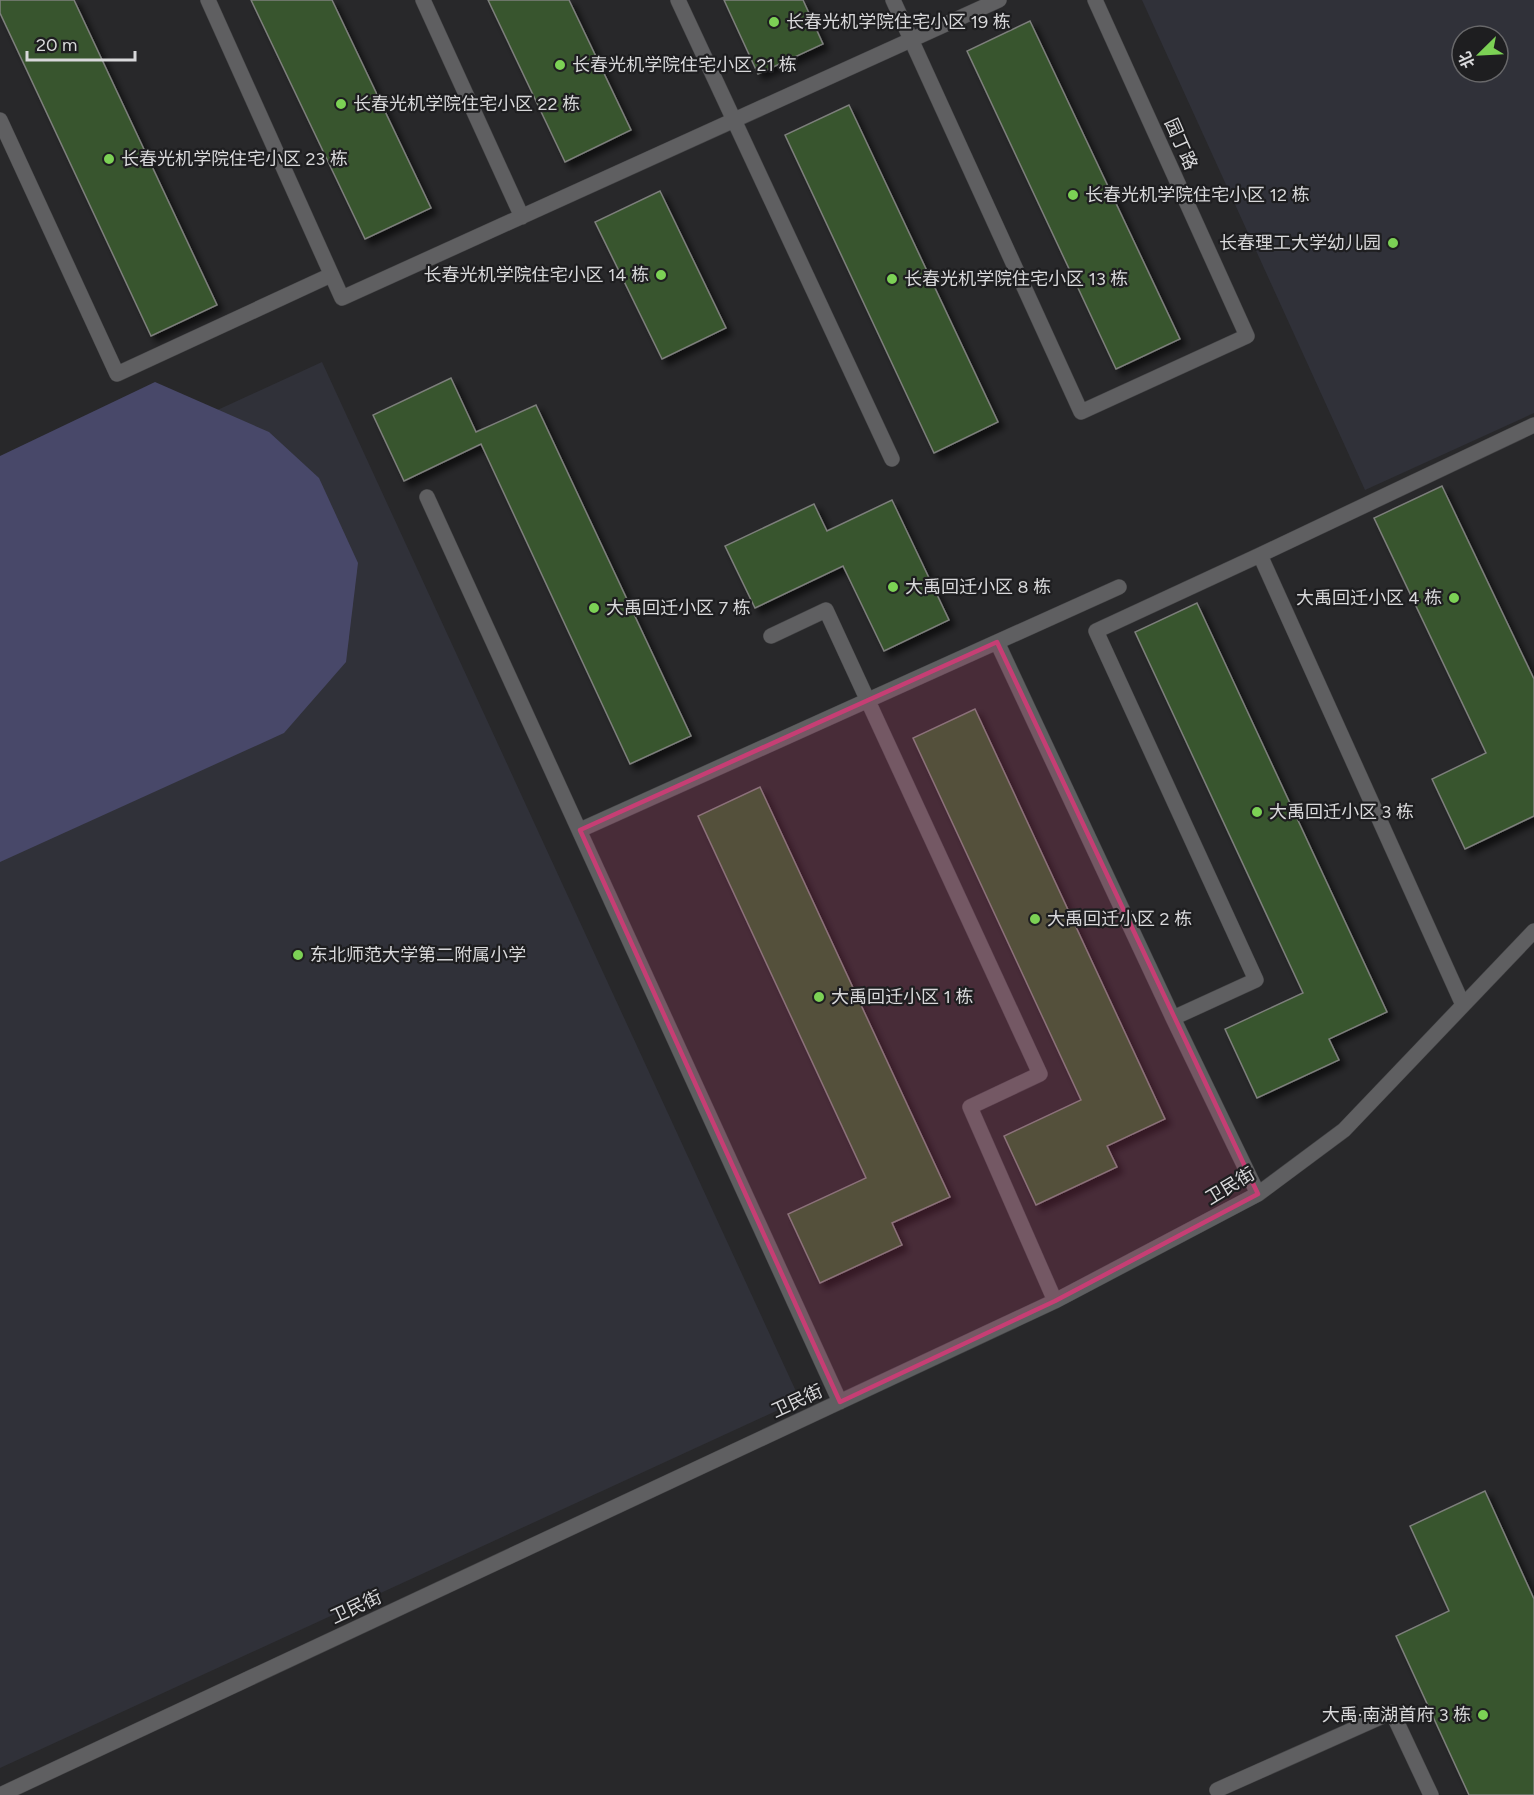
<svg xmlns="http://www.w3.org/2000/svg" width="1534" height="1795" font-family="Figtree,'Noto Sans SC',sans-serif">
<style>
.built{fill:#303139;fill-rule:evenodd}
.green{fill:#484869}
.building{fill:#39552d;stroke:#7d7f7c;stroke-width:1.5;filter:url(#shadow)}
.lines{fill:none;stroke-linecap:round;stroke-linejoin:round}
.minor-casing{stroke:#444446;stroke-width:16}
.minor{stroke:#5f5f61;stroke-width:15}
.marked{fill:#c63e74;fill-opacity:0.2;stroke:#c63e74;stroke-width:4.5;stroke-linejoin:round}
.poi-dot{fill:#7cd155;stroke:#1e1e20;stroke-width:2}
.labels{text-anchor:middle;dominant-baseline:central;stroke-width:4.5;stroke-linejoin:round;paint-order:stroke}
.poi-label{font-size:18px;fill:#d8d8da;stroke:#1e1e20;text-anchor:start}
.street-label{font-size:18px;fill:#d8d8da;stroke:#1e1e20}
</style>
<defs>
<filter id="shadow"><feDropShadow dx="5.5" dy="5.5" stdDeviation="3" flood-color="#0009"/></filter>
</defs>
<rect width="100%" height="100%" fill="#28282a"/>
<path class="built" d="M1142 0H1534V413L1365 490ZM1462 36H1498V72H1462Z
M322 362 800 1400 0 1768V510Z"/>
<path class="green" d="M155 382 269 432 319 478 358 563 346 662 284 733 0 862V456Z"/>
<path class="building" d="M0 0H74L217 305 151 336 0 13Z
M251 0H332L431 208 365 239Z
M488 0H569L631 130 565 162Z
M724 0H803L823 44 758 74Z
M1030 21 1180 339 1116 369 967 51Z
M849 105 998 422 934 453 785 135Z
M660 191 726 328 662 359 595 222Z
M451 378 476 432 536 405 691 736 630 764 481 444 404 481 373 415Z
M1442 486 1534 679V816L1465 849 1432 779 1486 753 1374 518Z
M892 500 949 620 884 651 843 566 755 608 725 546 814 504 827 531Z
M1197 603 1387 1012 1329 1039 1339 1060 1257 1098 1225 1029 1303 993 1135 632Z
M975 709 1165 1119 1107 1146 1117 1167 1036 1205 1004 1136 1081 1100 913 738Z
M760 787 950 1197 892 1223 902 1245 820 1283 788 1214 866 1178 698 816Z
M1485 1491 1534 1599V1795H1469L1396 1636 1449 1611 1410 1526Z"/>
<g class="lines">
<defs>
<path id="minor" d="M208 0 342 298 999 0
M423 0 522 217
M678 0 892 459
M893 0 1081 412 1247 336 1095 0
M0 120 117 374 331 275
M427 497 840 1402
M1260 555 1534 425
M771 636 826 610 1040 1074 970 1107 1055 1301
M997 642 1173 1018 1258 1194
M580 830 1119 587
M1173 1018 1256 980 1096 631 1260 555 1463 1005
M1217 1790 1392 1712 1431 1795
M0 1795 1055 1301 1258 1194 1344 1130 1534 931"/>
</defs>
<use href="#minor" class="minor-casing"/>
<use href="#minor" class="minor"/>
</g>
<path class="marked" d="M997 642 1258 1194 1055 1301 840 1402 580 830Z"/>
<g class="poi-dot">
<circle cx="774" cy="22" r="6"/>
<circle cx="560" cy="65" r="6"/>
<circle cx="341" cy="104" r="6"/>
<circle cx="109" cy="159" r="6"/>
<circle cx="1073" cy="195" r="6"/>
<circle cx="1393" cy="243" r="6"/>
<circle cx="661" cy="275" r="6"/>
<circle cx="892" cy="279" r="6"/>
<circle cx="893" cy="587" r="6"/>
<circle cx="1454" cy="598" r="6"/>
<circle cx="594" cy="608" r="6"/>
<circle cx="1257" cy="812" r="6"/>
<circle cx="1035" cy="919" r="6"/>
<circle cx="298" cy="955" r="6"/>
<circle cx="819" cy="997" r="6"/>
<circle cx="1483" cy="1715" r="6"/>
</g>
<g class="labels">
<g class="poi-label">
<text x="786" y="22">长春光机学院住宅小区 19 栋</text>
<text x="572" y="65">长春光机学院住宅小区 21 栋</text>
<text x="353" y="104">长春光机学院住宅小区 22 栋</text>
<text x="121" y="159">长春光机学院住宅小区 23 栋</text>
<text x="1085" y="195">长春光机学院住宅小区 12 栋</text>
<text x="1381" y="243" text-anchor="end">长春理工大学幼儿园</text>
<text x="649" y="275" text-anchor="end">长春光机学院住宅小区 14 栋</text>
<text x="904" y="279">长春光机学院住宅小区 13 栋</text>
<text x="905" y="587">大禹回迁小区 8 栋</text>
<text x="1442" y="598" text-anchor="end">大禹回迁小区 4 栋</text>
<text x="606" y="608">大禹回迁小区 7 栋</text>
<text x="1269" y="812">大禹回迁小区 3 栋</text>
<text x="1047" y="919">大禹回迁小区 2 栋</text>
<text x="310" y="955">东北师范大学第二附属小学</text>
<text x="831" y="997">大禹回迁小区 1 栋</text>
<text x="1471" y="1715" text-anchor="end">大禹·南湖首府 3 栋</text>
</g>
<g class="street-label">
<text transform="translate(1181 144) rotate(66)">园丁路</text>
<text transform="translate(1230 1186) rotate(-31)">卫民街</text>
<text transform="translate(797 1401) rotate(-25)">卫民街</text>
<text transform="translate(356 1607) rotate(-25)">卫民街</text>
</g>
</g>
<g transform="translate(1480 54) rotate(246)"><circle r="28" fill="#1e1e20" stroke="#68686a" stroke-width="1.5"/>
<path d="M0-4.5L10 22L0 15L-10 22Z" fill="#7cd155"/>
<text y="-9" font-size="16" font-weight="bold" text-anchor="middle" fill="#d8d8da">北</text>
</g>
<path d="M27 51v9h108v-9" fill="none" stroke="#d8d8da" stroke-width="3"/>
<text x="36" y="51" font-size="18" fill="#d8d8da" stroke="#1e1e20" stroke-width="4.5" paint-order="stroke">20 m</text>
</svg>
